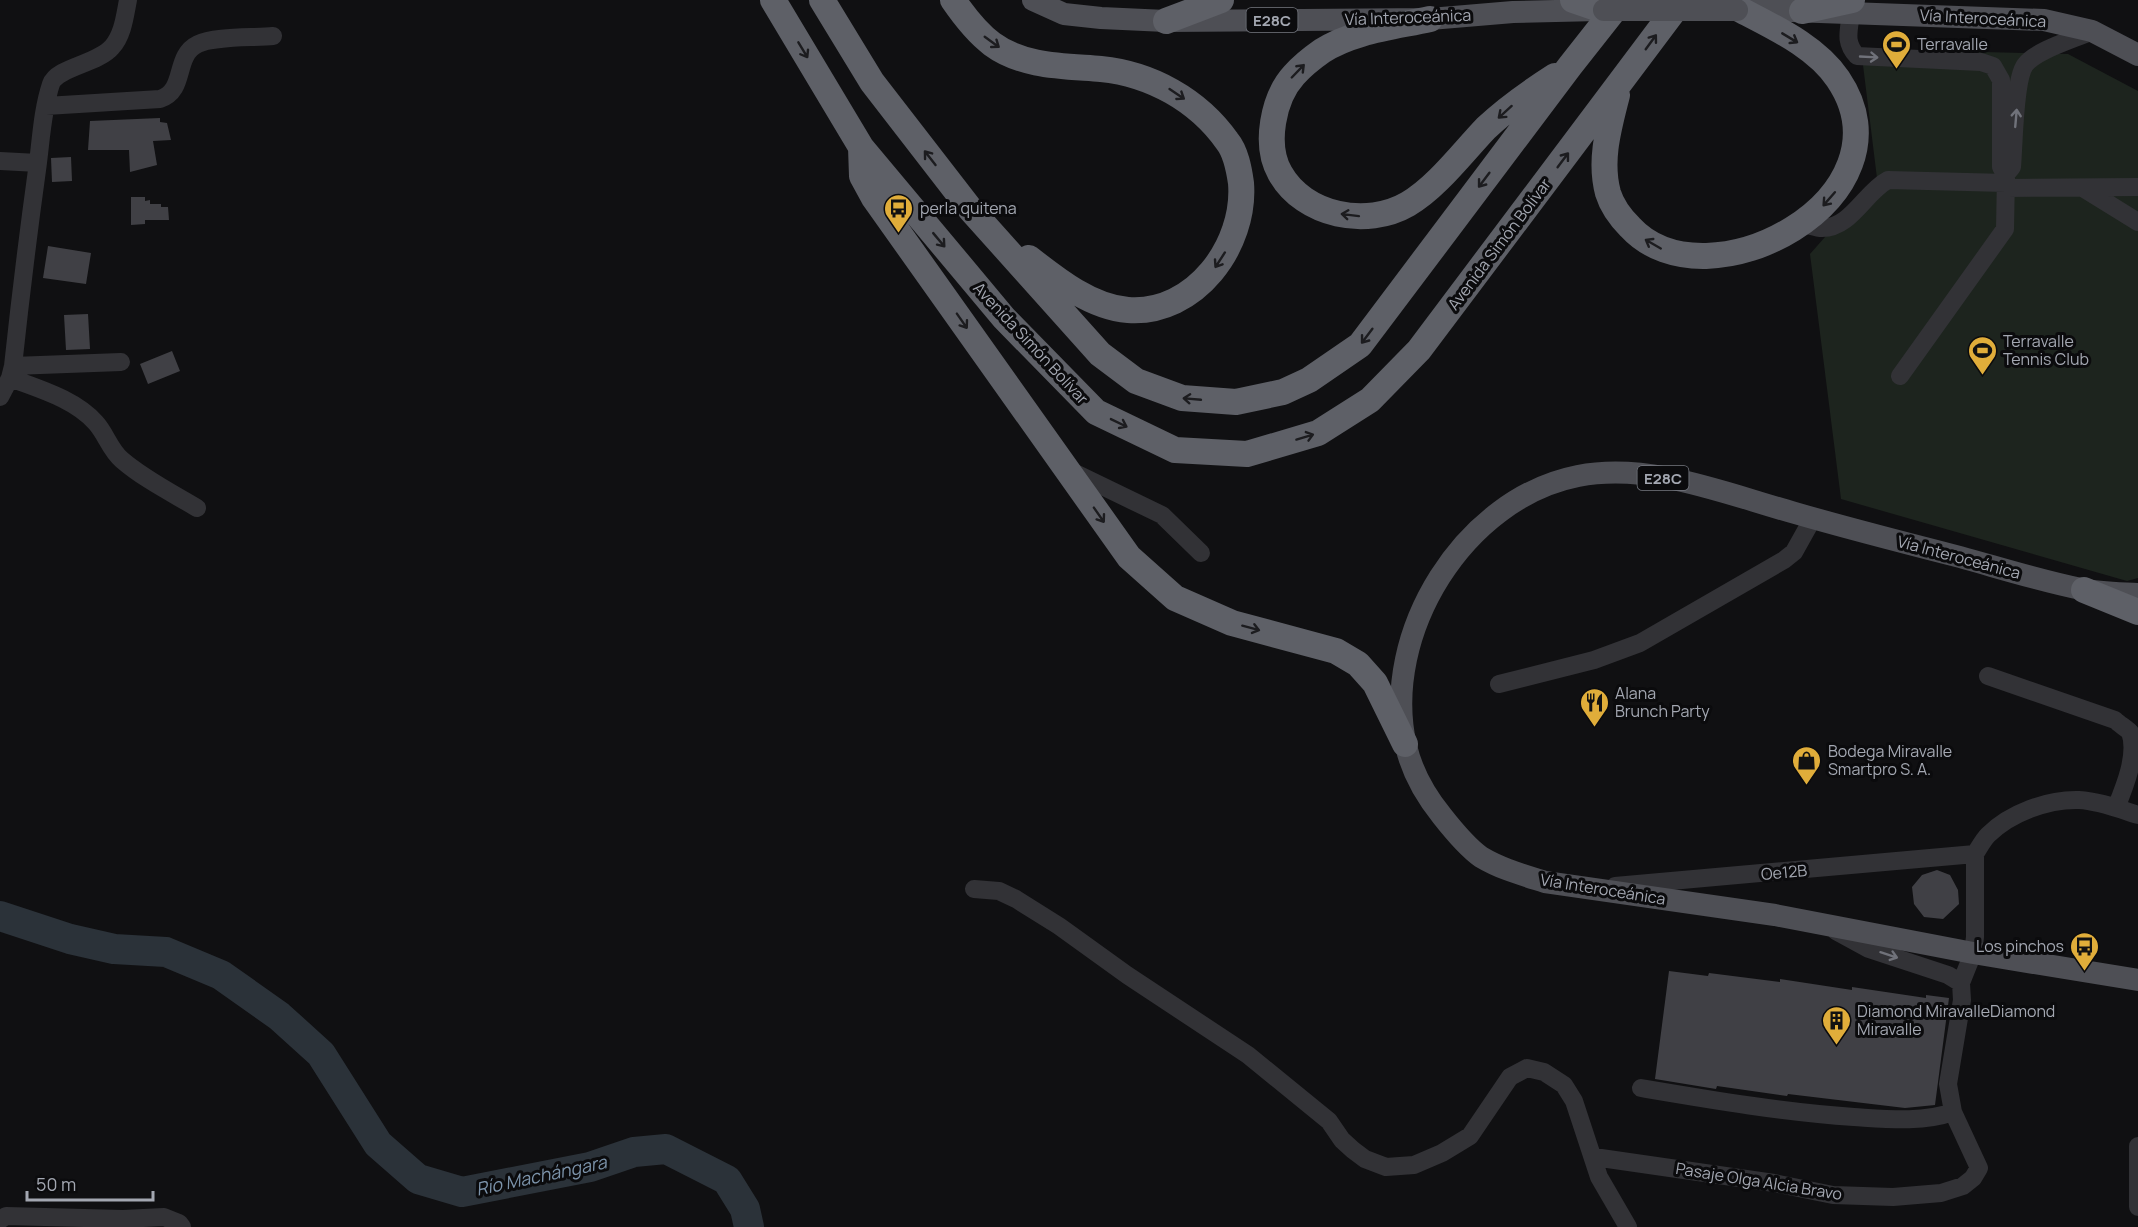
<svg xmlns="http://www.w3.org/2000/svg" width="2138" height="1227" font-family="Manrope,sans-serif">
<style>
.green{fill:#1d241e}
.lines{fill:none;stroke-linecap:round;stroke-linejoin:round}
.river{stroke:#2b3239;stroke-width:30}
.building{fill:#404045}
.minor{stroke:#323236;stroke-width:18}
.major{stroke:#4e4f55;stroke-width:22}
.highway{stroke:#5e6067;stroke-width:26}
.major-bridge{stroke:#4e4f55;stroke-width:22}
.oneway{stroke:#1c1c1f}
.oneway2{stroke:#70727a}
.labels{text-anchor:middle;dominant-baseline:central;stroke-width:6;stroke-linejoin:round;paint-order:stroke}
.shield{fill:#0b0b0d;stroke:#757880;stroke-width:1.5}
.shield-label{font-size:15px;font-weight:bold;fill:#a3a7b1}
.street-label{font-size:16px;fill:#a3a7b1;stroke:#0b0b0d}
.poi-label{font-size:16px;fill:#a3a7b1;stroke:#0b0b0d;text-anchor:start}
.water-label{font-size:18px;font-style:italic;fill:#7c93aa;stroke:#0b0b0d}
</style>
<rect width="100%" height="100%" fill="#101012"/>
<path class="green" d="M1861 49 2068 54 2138 91V578L2127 581 1841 499 1810 254 1877 178Z"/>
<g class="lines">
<path class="river" d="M0 916 70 939 114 949 166 952 221 975 279 1016 321 1054 378 1144 418 1179 462 1192 590 1167 634 1152 666 1149 727 1180 745 1209 749 1227"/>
</g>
<path class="building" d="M160 118V122L167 123 171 140 153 141 157 165 130 172 129 150H88L90 121Z
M71 157 72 181 52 182 51 158Z
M131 197H145V201L150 200V204H161V207H168L169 220H145V224L131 225Z
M48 246 91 253 86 284 43 278Z
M88 314 90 349 66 350 64 315Z
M172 351 180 371 148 384 140 364Z
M1937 870 1950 875 1958 890 1959 904 1943 919 1924 917 1914 904 1912 887 1922 875Z
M1669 971 1708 976 1709 973 1780 982V979L1852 990V987L1926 998V995L1949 998 1935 1105 1905 1108 1788 1094 1787 1096 1717 1086 1716 1089 1655 1079Z"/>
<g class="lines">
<path class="minor" d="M1851 13C1849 31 1844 42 1857 56L1981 62 1993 66 2001 80V167L2006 175 2005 229 1900 376
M46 106 160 99C187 90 173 56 198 44 214 36 254 38 273 36
M0 161 38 163
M2007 173 2012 167C2014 146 2014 80 2025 65 2036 50 2075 39 2092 31
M2006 188 2138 187
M2083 188 2138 222
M1803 224C1809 225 1816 228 1822 228 1851 228 1865 192 1888 180L2006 183
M13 366 121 362
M10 378C39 389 75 399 96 423 106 434 110 450 122 460 144 479 172 493 197 508
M0 397 10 378 13 366C20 301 28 235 37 170 41 142 42 111 51 84 57 67 98 64 112 47 123 35 125 15 128 0
M1069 470 1162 515 1201 553
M1988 676 2115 720C2119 724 2126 728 2130 732 2138 754 2125 786 2116 808
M1499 684 1594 660 1640 643 1784 560 1794 552 1813 518
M1975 854C1979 848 1983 840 1988 835 2010 813 2048 799 2079 800 2099 801 2119 809 2138 815
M1615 886 1975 854
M974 889 999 891 1016 899 1059 926 1127 975 1248 1055 1329 1121 1342 1140 1353 1150 1365 1159 1386 1167 1414 1165 1442 1153 1470 1136 1510 1077 1527 1068 1544 1072 1564 1085 1574 1101 1599 1177 1628 1227
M1836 931 1869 949 1948 975 1961 983
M1641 1088C1712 1100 1782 1112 1854 1117 1886 1119 1922 1123 1953 1112
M2138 1146V1207
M1594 1157 1774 1183 1833 1195 1893 1197 1941 1193 1963 1186 1973 1178 1979 1168 1953 1112 1948 1084 1962 1000 1961 983 1973 953 1975 937V854
M0 1220 6 1216 123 1219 164 1217 179 1223 182 1227"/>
<path class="major" d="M1033 0 1064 14 1101 18 1166 21 1430 19 1513 12 1598 10
M1739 9 2044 20 2092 31 2138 55
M2138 594C2119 593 2099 593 2081 589 2041 581 2000 568 1960 557 1905 543 1850 529 1795 513 1726 494 1651 462 1578 476 1465 498 1380 633 1406 746 1412 772 1425 795 1442 816 1453 830 1467 847 1481 857 1501 869 1523 875 1545 882L1775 915 1973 953 2138 980"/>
<path class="highway" d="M773 0 861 147 1004 318 1096 412 1175 450 1247 454 1318 433 1370 400 1419 350 1682 0
M822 0 872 82 971 210 1100 354 1136 381 1182 398 1236 402 1283 392 1309 380 1360 345 1570 66 1622 0
M953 0C964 16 976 32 992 44 1023 67 1065 66 1101 69 1151 74 1198 100 1227 141 1236 152 1239 169 1241 183 1246 245 1195 315 1128 310 1091 307 1057 280 1029 258
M1573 0 1602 10
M1802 11 1852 0
M1430 19C1394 27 1353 31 1322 51 1312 58 1302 66 1294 75 1273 98 1264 145 1280 173 1304 216 1367 228 1408 204 1437 187 1463 152 1486 128 1507 108 1530 92 1555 76
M1166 21 1221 0
M1617 95C1609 127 1599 160 1608 193 1612 206 1621 218 1630 227 1707 311 1918 197 1838 79 1816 46 1773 27 1739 9
M861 147 862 176 874 198 1129 557 1175 598 1232 623 1336 651 1358 664 1375 683 1405 744
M2084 590 2138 612"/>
<path class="major-bridge" d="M1604 10H1737"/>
</g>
<defs><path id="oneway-shaft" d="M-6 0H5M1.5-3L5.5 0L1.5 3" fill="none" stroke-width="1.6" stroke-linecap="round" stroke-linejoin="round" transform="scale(1.5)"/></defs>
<g class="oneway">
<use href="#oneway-shaft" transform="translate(1790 38) rotate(31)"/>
<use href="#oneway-shaft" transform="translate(992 42) rotate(36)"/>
<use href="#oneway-shaft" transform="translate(1651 42) rotate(-54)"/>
<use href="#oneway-shaft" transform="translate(803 50) rotate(59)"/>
<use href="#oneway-shaft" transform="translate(1298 71) rotate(-46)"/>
<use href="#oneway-shaft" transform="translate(1177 94) rotate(34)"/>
<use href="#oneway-shaft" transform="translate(1505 112) rotate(138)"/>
<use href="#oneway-shaft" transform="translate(930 158) rotate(-128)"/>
<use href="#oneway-shaft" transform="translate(1563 160) rotate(-53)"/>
<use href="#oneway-shaft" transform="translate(1484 180) rotate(127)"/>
<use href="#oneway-shaft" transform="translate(1829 199) rotate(131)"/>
<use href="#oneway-shaft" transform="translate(1350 215) rotate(-173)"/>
<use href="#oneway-shaft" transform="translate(939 240) rotate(50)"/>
<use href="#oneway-shaft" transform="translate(1653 244) rotate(-150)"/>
<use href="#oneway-shaft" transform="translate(1220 260) rotate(123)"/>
<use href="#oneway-shaft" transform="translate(962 321) rotate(55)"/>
<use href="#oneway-shaft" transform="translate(1367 336) rotate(127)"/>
<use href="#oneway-shaft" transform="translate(1192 399) rotate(-175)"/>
<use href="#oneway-shaft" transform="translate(1119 423) rotate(26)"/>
<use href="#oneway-shaft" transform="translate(1305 437) rotate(-17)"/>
<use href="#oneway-shaft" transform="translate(1099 515) rotate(55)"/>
<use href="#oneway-shaft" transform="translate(1251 628) rotate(15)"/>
</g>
<g class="oneway2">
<use href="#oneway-shaft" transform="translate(1869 57) rotate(3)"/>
<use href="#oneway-shaft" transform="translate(2016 118) rotate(-85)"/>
<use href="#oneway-shaft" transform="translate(1889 955) rotate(18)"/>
</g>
<defs>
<symbol id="stadium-pin" viewBox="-11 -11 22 30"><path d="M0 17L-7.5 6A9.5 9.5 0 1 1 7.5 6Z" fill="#e0ad3a" stroke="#0b0b0d"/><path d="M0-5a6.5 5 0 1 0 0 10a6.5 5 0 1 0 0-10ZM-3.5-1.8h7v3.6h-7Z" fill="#111"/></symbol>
<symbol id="bus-pin" viewBox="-11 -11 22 30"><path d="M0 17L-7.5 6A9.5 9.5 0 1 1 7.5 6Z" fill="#e0ad3a" stroke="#0b0b0d"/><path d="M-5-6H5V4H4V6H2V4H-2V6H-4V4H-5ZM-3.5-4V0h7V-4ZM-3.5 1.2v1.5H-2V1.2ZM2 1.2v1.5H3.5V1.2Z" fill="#111"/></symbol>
<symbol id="restaurant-pin" viewBox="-11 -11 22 30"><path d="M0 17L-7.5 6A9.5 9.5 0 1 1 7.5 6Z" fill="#e0ad3a" stroke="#0b0b0d"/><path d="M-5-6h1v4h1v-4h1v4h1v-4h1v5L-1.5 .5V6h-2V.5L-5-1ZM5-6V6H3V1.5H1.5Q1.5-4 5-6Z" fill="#111"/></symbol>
<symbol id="shop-pin" viewBox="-11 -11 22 30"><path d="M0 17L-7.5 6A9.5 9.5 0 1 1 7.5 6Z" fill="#e0ad3a" stroke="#0b0b0d"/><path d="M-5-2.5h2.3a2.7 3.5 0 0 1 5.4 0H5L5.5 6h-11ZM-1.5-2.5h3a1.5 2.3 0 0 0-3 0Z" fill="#111"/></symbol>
<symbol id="building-pin" viewBox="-11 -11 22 30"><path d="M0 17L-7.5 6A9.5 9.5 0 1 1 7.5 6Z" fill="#e0ad3a" stroke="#0b0b0d"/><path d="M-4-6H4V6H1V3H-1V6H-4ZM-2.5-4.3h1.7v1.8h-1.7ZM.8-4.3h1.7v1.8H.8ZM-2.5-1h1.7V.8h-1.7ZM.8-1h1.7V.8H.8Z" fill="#111"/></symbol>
</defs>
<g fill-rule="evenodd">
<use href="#stadium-pin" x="1880" y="28" width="33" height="45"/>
<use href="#bus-pin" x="882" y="192" width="33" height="45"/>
<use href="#stadium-pin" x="1966" y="334" width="33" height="45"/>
<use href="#restaurant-pin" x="1578" y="686" width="33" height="45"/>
<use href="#shop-pin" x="1790" y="744" width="33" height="45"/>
<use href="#bus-pin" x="2068" y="930" width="33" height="45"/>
<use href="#building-pin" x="1820" y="1004" width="33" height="45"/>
</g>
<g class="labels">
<g class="shield">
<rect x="1246.5" y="8" width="51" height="24" rx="4.5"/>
<rect x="1637.5" y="466" width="51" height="24" rx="4.5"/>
</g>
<g class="shield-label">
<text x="1272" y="20">E28C</text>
<text x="1663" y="478">E28C</text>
</g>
<g class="street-label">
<text transform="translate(1408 17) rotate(-2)">Vía Interoceánica</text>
<text transform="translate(1983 18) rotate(3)">Vía Interoceánica</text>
<text transform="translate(1499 244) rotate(-53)">Avenida Simón Bolívar</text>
<text transform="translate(1031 343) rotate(47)">Avenida Simón Bolívar</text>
<text transform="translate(1959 557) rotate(15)">Vía Interoceánica</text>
<text transform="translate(1784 872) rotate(-5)">Oe12B</text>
<text transform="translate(1603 889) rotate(9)">Vía Interoceánica</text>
<text transform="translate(1759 1181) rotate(9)">Pasaje Olga Alcia Bravo</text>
</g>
<g class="poi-label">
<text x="1917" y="44">Terravalle</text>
<text x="920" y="208">perla quitena</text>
<text x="2003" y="341">Terravalle<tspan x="2003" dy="18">Tennis Club</tspan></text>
<text x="1615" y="693">Alana<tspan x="1615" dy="18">Brunch Party</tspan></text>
<text x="1828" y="751">Bodega Miravalle<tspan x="1828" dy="18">Smartpro S. A.</tspan></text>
<text x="2064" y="946" text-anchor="end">Los pinchos</text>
<text x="1857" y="1011">Diamond MiravalleDiamond<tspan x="1857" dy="18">Miravalle</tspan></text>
</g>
<g class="water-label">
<text transform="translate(541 1175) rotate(-12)">Río Machángara</text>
</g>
</g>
<path d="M27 1191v9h126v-9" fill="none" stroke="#a3a7b1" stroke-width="3"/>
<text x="36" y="1191" font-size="18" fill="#a3a7b1" stroke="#0b0b0d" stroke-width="4.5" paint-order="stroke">50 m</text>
</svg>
